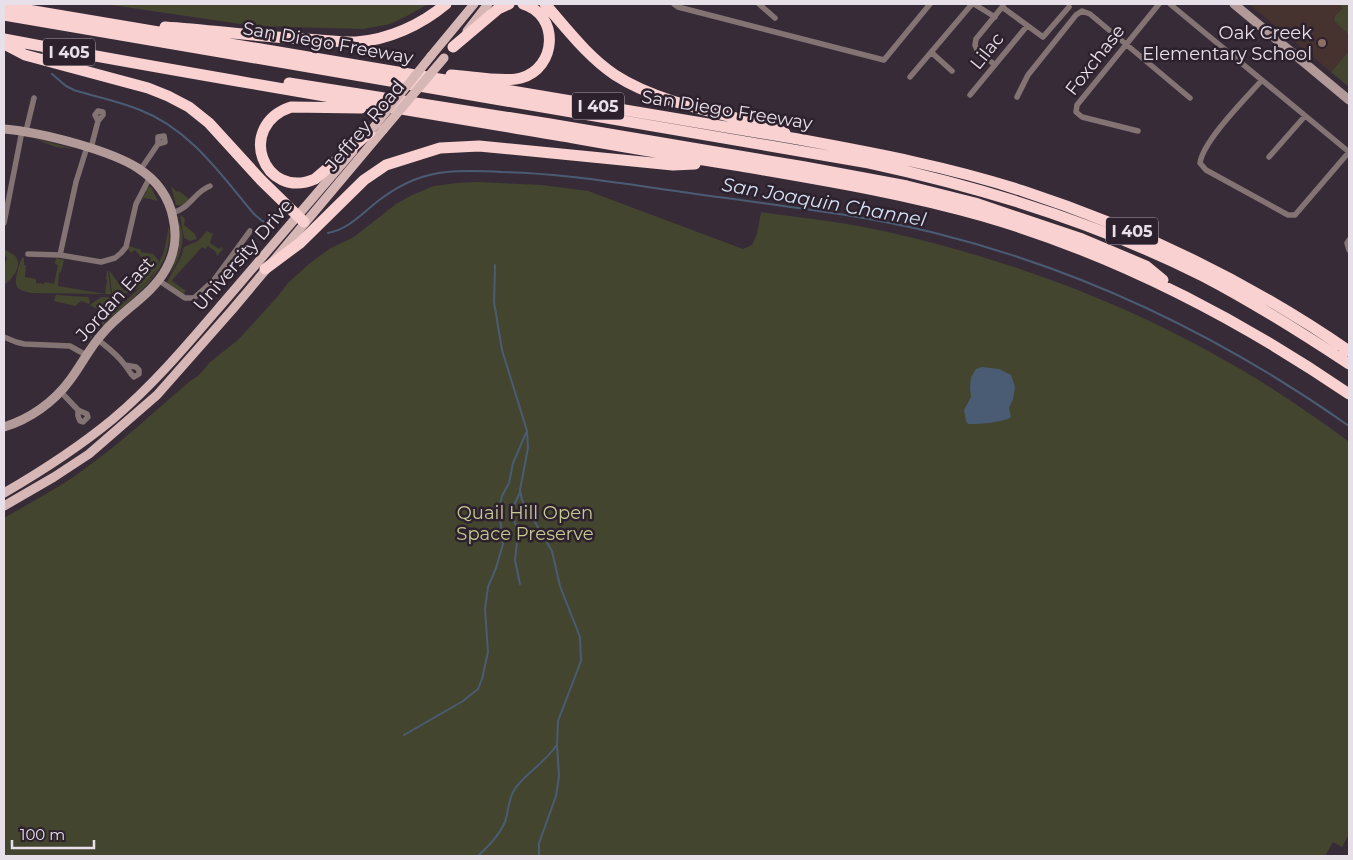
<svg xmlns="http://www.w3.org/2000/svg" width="1353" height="860" font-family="Montserrat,sans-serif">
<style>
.education{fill:#46322e}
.green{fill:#43452f}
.water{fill:#4a5c73}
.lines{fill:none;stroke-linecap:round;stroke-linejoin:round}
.stream{stroke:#4a5c73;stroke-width:2}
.street{stroke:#837473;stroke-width:5.5}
.secondary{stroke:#b29a99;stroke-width:9}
.primary{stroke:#d7b7b6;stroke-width:9}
.highway{stroke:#f8d1d0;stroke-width:11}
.primary-bridge{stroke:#d7b7b6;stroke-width:9}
.education-dot{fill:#8d6e63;stroke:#2d212e;stroke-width:2}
.labels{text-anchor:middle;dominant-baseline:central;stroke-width:5;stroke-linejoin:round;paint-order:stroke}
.shield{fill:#2d212e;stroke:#b0a7b1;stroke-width:1}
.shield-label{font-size:16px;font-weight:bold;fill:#e8e0e9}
.poi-label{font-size:18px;fill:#e8e0e9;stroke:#2d212e;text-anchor:end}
.street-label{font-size:18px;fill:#e8e0e9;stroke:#2d212e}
.park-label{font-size:18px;fill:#c5c992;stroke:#2d212e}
.water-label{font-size:19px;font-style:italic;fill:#d5e3f6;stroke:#2d212e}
</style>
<rect width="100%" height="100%" fill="#382b38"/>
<path class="education" d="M1249 4H1338L1343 8 1335 16 1334 21 1349 35V51L1331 72Z"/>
<path class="green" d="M105 4H428L405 17 390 24 363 29 254 26Z
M1338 4H1349V35L1334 21 1335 16 1343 8Z
M1349 51V87L1331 72Z
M32 138 75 149 56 147Z
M476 182 542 185 588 191 743 249 752 245 757 234 761 212C803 218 846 222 888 232 1058 271 1209 336 1349 442V834L1342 847 1333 842 1325 856H4V518C32 502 60 487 86 468 122 442 155 411 189 382L199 375 210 362 238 340 278 296 288 283 310 263 331 248 354 237 396 204 412 195 434 186 457 183Z
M171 186 177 192 179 191 189 199 184 205H176Z
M147 187H151L158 201 145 198 142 200 146 192 145 190Z
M181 215 185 219 184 225 195 234 197 239 190 241 184 238 180 216Z
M179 222C187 239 180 258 170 274L179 249Z
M169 225C175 282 116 303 86 344V342L101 323 152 277 164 252Z
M207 231 213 234 210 243 219 249 221 247 223 249 217 256 216 252 208 246 205 249 202 247 173 279 172 281 183 289 186 290 184 294 166 284 181 257 184 247 198 241Z
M129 246 141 250V252L153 254 159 261C151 283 137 293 114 295L112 293 109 270 124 291 127 290 135 281 143 278 145 272 150 267 149 262 142 258 135 250 131 253 128 249Z
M4 249C7 251 12 253 15 256 24 266 11 280 4 285V268L7 258 4 254Z
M22 258H24V265H26L25 277 36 279V283L44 284 45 282 54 284 58 265 55 264 56 258 64 260 61 272 59 273 58 286 105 294 107 280 106 279 107 271H108L111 294 31 293C14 290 14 284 18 270 19 265 20 262 22 258Z
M56 295 88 297 90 301 89 304 81 301 75 306 54 301Z
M101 297H111L116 299 110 305 100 311 90 305Z"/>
<path class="water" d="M982 367 999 369 1011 375 1015 387 1013 399 1009 408 1011 417 1008 419C994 423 983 424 968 424L966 421 964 410 971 397 970 387 971 377 976 369Z"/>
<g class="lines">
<path class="stream" d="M52 74 66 86 74 90C96 97 118 101 140 110 190 129 221 175 254 214L261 220 273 227
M328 233C350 229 364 211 382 198 401 184 424 174 447 172 465 170 484 171 502 172 560 173 618 183 676 191 762 204 850 212 935 233 1084 270 1224 338 1349 426
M495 265 494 302 502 350 527 431 528 448 520 490 522 500 552 551 560 586 580 637 581 661 558 721 557 745 559 776 556 796 539 843V856
M520 492 513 508V516L518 533 515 560 520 584
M404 735 463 701 478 689 482 679 488 652 485 609 488 587 496 568 503 544 499 509 502 496 509 483 513 463 526 433
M478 856C488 846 499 836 505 822 509 810 508 797 517 786 529 771 544 763 556 746"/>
<path class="street" d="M674 4 678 7 884 60 930 4
M759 4 775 18
M974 4 995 17
M1170 4 1349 152 1295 215H1288L1206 170 1200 163C1203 141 1246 98 1262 80
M1002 7 1043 37 1069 7
M931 52 952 71
M995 65 977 50 975 45 976 39 1003 6
M910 77 972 4
M970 95 1027 26
M1017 97 1028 75 1076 15 1082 11 1090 14 1190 98
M98 111 103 112V115L98 121 95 115Z
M26 131 34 98
M1138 131 1082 117 1076 112 1077 105 1159 4
M91 148 98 121
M1269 157 1305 116
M141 169 158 144 165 142 164 136 158 137V144
M172 213C191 208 194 192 210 186
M4 223 22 131
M1349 240 1347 243 1349 250
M28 254 60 255 101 262 115 258 121 253 126 247 136 204 150 177
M60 255 76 182 87 147
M158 280 185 298H194L214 280 250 231
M4 337 16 342 24 344 70 346 86 355
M97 339C107 347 117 354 124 364 128 368 129 373 134 377L139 374V370L136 367 125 365
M60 391 78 410 87 414 88 417 83 422 80 421 78 416V410"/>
<path class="secondary" d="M1234 4 1349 100
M4 129C29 131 53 137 78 144 119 156 164 171 173 218 177 235 175 253 166 269 151 296 122 310 103 333 90 347 82 364 70 380 54 402 30 419 4 427"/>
<path class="primary" d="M467 31 488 4
M431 56 474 4
M4 493C42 471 79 447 113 419 159 380 196 334 235 289 274 243 314 197 353 151
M4 506 54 477 89 454 157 395 232 310 383 130"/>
<path class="highway" d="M545 4C567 29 587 56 615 75 658 103 721 113 771 127L785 133
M4 6 798 139C874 153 950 167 1023 191 1139 229 1249 282 1349 351
M4 15 869 163C985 188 1097 223 1203 276 1253 302 1302 333 1349 364
M165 27C212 30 259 37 306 39 322 40 339 42 356 42 388 40 421 25 446 4
M4 39C193 75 384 106 574 138 629 148 685 157 741 166 822 180 903 193 983 216 1114 254 1236 317 1349 394
M4 44 25 55 148 88 168 96 189 107 209 123 261 180 304 222
M453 47 498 9 509 4
M451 75C470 76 504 83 521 78 557 68 560 15 523 4
M289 83 550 124 805 167 907 186 975 203 1082 239 1146 266 1163 280
M361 108 291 107C235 126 264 201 315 179L370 132
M265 269 300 243 364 180 386 165 440 148 479 146 673 165 695 164"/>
<path class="primary-bridge" d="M373 128 431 56
M383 130 444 58"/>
</g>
<circle class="education-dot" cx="1322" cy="43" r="5"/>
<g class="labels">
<g class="shield">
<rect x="43" y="38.5" width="52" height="27" rx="4"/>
<rect x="572" y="92.5" width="52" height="27" rx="4"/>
<rect x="1106" y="217.5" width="52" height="27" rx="4"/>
</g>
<g class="shield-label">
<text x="69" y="52">I 405</text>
<text x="598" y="106">I 405</text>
<text x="1132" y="231">I 405</text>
</g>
<g class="poi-label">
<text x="1312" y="33">Oak Creek<tspan x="1312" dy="21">Elementary School</tspan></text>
</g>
<g class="street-label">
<text transform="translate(328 43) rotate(10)">San Diego Freeway</text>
<text transform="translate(987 51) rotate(-51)">Lilac</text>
<text transform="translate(1095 60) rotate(-52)">Foxchase</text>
<text transform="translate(727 110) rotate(9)">San Diego Freeway</text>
<text transform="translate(365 126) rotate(-50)">Jeffrey Road</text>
<text transform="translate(243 255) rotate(-49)">University Drive</text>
<text transform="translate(115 299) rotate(-48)">Jordan East</text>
</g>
<g class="park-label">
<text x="525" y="513">Quail Hill Open<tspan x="525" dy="21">Space Preserve</tspan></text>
</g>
<g class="water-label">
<text transform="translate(824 202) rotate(10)">San Joaquin Channel</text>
</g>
</g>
<rect width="1353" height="860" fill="none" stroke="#e8e0e9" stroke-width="10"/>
<path d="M12 840v8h82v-8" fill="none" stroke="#e8e0e9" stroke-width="2.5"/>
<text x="20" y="840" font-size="15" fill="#e8e0e9" stroke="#2d212e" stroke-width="4" paint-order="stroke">100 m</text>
</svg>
